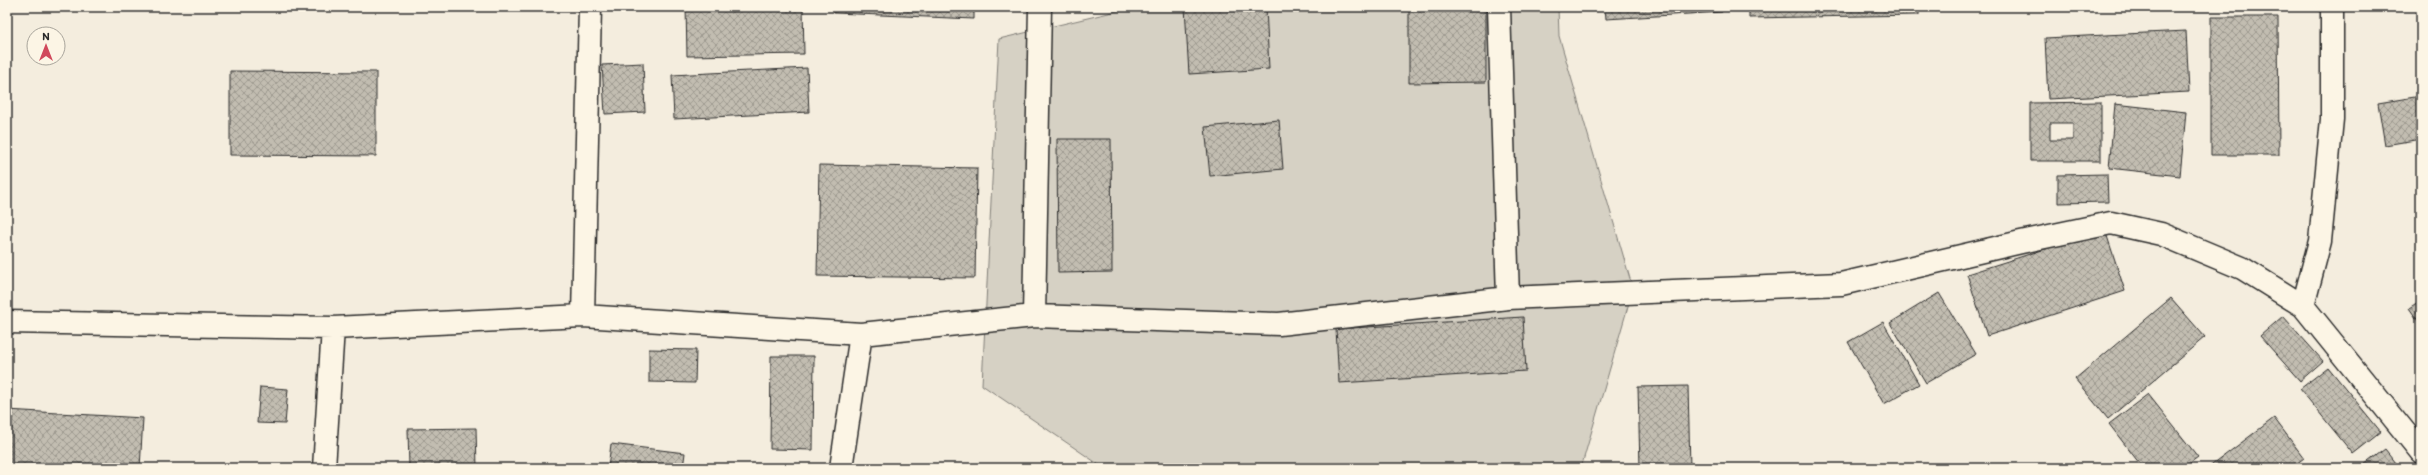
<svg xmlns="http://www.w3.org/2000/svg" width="2428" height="475" font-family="Itim,sans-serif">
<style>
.green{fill:#d6d1c4;stroke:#807e78}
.building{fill:url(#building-cross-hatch);stroke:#2b2b2b;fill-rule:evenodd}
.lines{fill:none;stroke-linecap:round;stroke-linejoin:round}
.minor-casing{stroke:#2b2b2b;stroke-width:25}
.minor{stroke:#fcf5e5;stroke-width:22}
</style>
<defs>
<pattern id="building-cross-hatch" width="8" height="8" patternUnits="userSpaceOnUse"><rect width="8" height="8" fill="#c2bdb1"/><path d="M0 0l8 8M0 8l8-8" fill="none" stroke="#9e9a90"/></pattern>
</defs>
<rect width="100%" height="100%" fill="#f4edde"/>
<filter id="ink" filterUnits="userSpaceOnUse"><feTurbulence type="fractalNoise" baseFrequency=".025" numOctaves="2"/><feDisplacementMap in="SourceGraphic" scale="8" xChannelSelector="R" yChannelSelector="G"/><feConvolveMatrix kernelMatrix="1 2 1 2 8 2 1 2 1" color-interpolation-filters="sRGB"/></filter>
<g filter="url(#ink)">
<path class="green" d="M1134 7H1558L1559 36 1633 289 1581 468H1104L982 385 999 39Z"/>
<path class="building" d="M686 7H803L804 54 687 56Z
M834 7H974V19L834 13Z
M1185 7H1266L1269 69 1189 74Z
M1605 7H1722V12L1606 19Z
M1749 7H1919V15L1749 18Z
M1486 8V82L1409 83V9Z
M2211 17H2278L2279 155H2211Z
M2186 31 2189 92 2048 99 2045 38Z
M643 63 645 112 605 114 602 65Z
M807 68 809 112 674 119 672 75Z
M230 71 376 72V156L230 155Z
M2421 96V139L2385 145 2378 103Z
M2101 102V161H2030V103ZM2050 123H2073V140H2050Z
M2115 104 2186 112 2180 176 2109 168Z
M1279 120 1283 169 1210 176 1205 127Z
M1057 139H1111L1112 272 1058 273Z
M819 165 977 168 975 278 817 276Z
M2107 174 2108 202 2058 203V175Z
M2105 230 2125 291 1987 336 1967 274Z
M1939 293 1976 354 1926 383 1890 323Z
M2171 298 2205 337 2108 419 2075 379Z
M2421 300V325L2409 308Z
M2283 316 2323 361 2300 381 2260 336Z
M1523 317 1526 371 1339 383 1336 329Z
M1883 322 1919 384 1884 404 1848 342Z
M649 349 696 350 695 383 649 382Z
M771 356H814L813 450 770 449Z
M2328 367 2381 432 2353 454 2300 389Z
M1688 386 1690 468H1640L1638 387Z
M260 387 288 389 285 424 257 423Z
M2148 394 2198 457 2183 468H2143L2109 424Z
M7 410 143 418 140 468H7Z
M2274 418 2304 458 2291 468H2208Z
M476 428 477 468H409L408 429Z
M611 444 685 453 683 468H608Z
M2385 449 2400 468H2360Z"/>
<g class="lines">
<defs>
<path id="minor" d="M1499 7 1508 298
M2303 306 2320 241 2332 119V7
M583 316 590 7
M1034 316 1040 7
M7 322 333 328 583 316 861 334 1034 316 1279 324 1508 298 1841 284 2021 242 2111 223 2161 234 2242 268 2303 306 2421 452
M324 468 333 328
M841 468 861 334"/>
</defs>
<use href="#minor" class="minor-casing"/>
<use href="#minor" class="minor"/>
</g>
</g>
<rect width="2428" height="475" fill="none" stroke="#fcf5e5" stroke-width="24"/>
<rect x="12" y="12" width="2404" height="451" fill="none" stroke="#2b2b2b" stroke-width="1.5" filter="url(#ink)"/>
<g transform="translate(46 46)"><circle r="19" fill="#fcf5e5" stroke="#a8a49b"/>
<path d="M0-3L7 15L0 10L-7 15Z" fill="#d1495b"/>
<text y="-6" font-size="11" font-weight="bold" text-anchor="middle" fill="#2b2b2b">N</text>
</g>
</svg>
